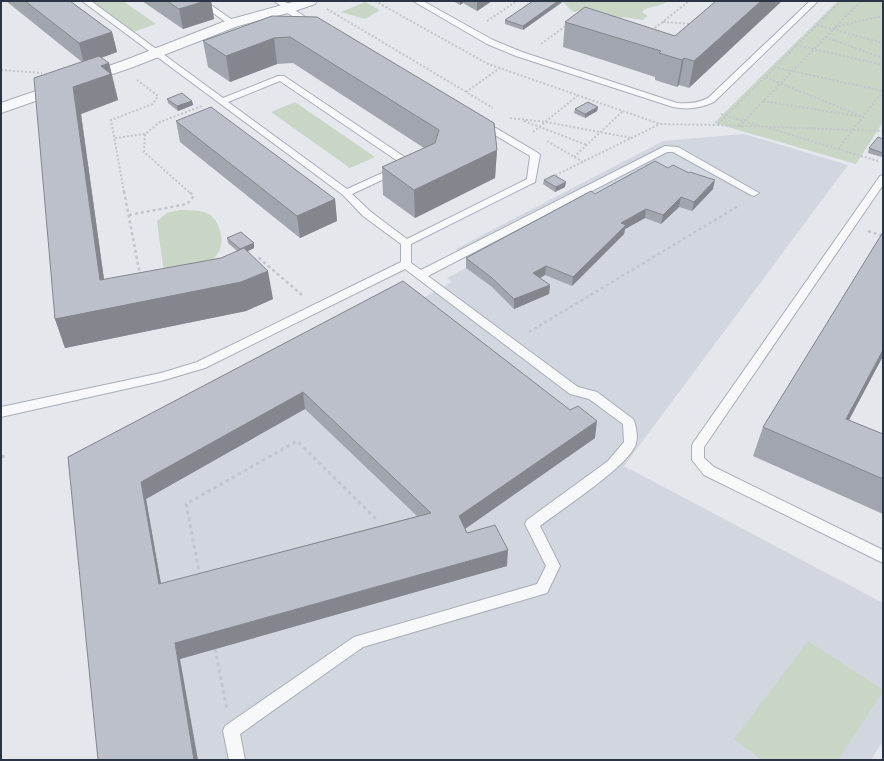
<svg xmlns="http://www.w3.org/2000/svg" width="884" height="761" font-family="Overpass,sans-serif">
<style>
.built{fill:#d2d6de}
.green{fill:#c9d6c5}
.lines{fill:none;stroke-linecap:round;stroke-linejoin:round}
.service-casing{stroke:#a9aeb7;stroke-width:2}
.minor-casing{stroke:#a9aeb7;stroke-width:2}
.path-far2{stroke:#c2c5cb;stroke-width:2;stroke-dasharray:2 2;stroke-linecap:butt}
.path-far1{stroke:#c2c5cb;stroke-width:2.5;stroke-dasharray:3 3;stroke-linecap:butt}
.path{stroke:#c2c5cb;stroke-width:3;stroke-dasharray:3.5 3.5;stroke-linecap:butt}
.service{fill:#f7f8fa;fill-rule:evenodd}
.minor{fill:#f7f8fa;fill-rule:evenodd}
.wall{fill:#a1a5ae;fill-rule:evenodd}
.shaded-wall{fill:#83868d}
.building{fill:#bbc0ca;stroke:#83868d;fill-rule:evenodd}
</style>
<rect width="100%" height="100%" fill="#e4e7ec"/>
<path class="built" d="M744 134 848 165 624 466 883 603V741L871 760H104L75 474 412 304 452 282 447 278 475 263 456 249 663 141Z"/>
<path class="green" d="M95 1H123L156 24 133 32 93 2Z
M562 1H666V2C659 8 648 5 642 12L648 16 642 20 623 17 615 19 602 15 597 11 591 9 573 12Z
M838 1H883V122L856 164 714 123Z
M365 2 380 10 365 19 341 12Z
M295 102 375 157 350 168 271 112Z
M179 210C188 210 199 210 207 213 219 219 224 237 220 249 219 253 215 256 213 260L170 273 163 266 157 221 167 213Z
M808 641 883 690V692L838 760H762L734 739Z"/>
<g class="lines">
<defs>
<path id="service" d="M82 1H91L223 98 278 76H284L412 162 414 164 412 166 352 194 371 212 407 239 527 179 530 156 478 125 477 123 478 121H484L538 153 540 155 535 182 411 244V263L421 270 665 146 678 147 759 193 754 196 751 195 673 152H667L428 276 578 387 597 392 633 419C636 424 638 437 636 443 632 464 559 511 540 526L560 566 547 593 363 647 240 734 245 760H229L223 731 225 726 354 637 537 584 546 566 525 524 527 520 608 461 624 442 623 424 589 399 570 394 405 269 205 368 161 381 1 417V407L161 373 197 362 401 262V244L363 216 343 195ZM280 81 402 164 347 189 228 102Z
M196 1H205L237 23 233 25H230Z
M274 1H283L293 6V9L318 25 314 27H311L284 11V8Z
M413 1H423L493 40 522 52 677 103C688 104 698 103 708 98L810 1H818L714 102C701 108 687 110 673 107L516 56 487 44Z
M883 175V185L704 447V458L714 467 883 550V563L704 475 692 460V446L693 443 880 176Z"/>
<path id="minor" d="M297 1H317L315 4 292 12 238 26 133 67 1 113V103L123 61 228 20Z"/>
</defs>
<use href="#service" class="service-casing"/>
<use href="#minor" class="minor-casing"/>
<path class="path-far2" d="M375 1 488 64 660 124 717 125
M841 1 717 125 883 131
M327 9 493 108
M487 21 517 1
M663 22 691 24
M817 25 883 43
M835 27 883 16
M656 32 655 28 689 1
M825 37 883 58
M541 44 567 25
M796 45 883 65
M774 67 883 91
M1 70 42 73
M466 92 500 68
M763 101 863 117 765 77
M721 114 760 126
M510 118 546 122 632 138
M524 121 587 145
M739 126 861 1
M769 128 838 149 883 91
M533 132 577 96
M115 138 145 134
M547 141 583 162
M838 149 878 161
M574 157 623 111
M552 177 660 124
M124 192 111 120 153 104 158 96 137 80
M189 192 144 152 145 134 160 122 202 106"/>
<path class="path-far1" d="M124 191 140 275
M129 215 187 204 194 196 188 191
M868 231 883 236
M253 260 259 258 302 295
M529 332 740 205"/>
<path class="path" d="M1 457 6 456
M200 576 186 504 297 441 377 520
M215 649 227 709"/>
<use href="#service" class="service"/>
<use href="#minor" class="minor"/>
</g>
<path class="wall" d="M6 1H70L112 32 117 52 101 58 109 63 118 100 81 114 104 280 221 258 237 251 228 243 227 238 254 243V248L248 251 273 299 246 311 65 348 55 319 82 62Z
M142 1H211L214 19 183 29Z
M453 1H492L477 11 463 3 460 5Z
M716 1 689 88 679 85 677 87 655 80V77L563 47 565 22 675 36Z
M563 2 523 30 505 24V20Z
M272 16 497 150 495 178 415 218 383 195 382 167 424 148 293 63 277 64 230 82 208 67 203 41Z
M167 99 192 101 193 105 178 111 168 103Z
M598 107 597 111 585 118 574 113 575 109Z
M176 121 335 199 337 221 300 238 180 142Z
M883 139V156L882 157 868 153 869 148Z
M668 168 713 189 692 211 679 207 661 224 645 218 625 229 624 234 572 286 545 275 540 278 550 285 549 294 514 309 492 287 466 268V258L595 194Z
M544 180 565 187 555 192 543 184Z
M883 232V356L849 420 883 434V514L753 456 763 427Z
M403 281 595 438 465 529 467 533 507 566 180 659 68 457ZM305 409 417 516 161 584 146 499Z"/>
<path class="shaded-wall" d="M205 1H211L214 19 183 29 179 9Z
M460 1H463V3L460 5Z
M477 1H492L477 11Z
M558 1H563L523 30V26Z
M761 1H782L689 88 694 61Z
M112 32 117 52 84 64 79 43Z
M274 38 277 64 230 82 226 56Z
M684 58 679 85 677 87 682 60Z
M109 63 118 100 81 114 108 308 268 271 273 299 246 311 65 348 55 319 100 280 73 87 101 66Z
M192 101 193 105 178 111 177 106Z
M598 107 597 111 585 118V114Z
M497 150 495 178 415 218 414 190Z
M715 180 713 189 692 211 694 202Z
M566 182 565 187 555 192 556 187Z
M681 197 679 207 661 224 663 215Z
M335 199 337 221 300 238 297 216Z
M646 209 645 218 625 229 624 234 572 286 573 277 621 223Z
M254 243V248L241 254 240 250Z
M546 266 545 275 532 283 533 273Z
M550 285 549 294 514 309V299Z
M883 350V356L834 448 846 419Z
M303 392 305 409 146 499 164 601 159 584 141 482Z
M597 421 595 438 459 533V516Z
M508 550 507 566 180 659 198 760H194L175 643Z"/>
<path class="building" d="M25 1H70L112 32 79 43Z
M167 1H205L179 9Z
M533 1H558L523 26 505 20Z
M716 1H761L694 61 684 58 682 60 659 53 661 51 565 22 585 7 675 36Z
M272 16 317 17 494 123 497 150 414 190 382 167 435 143 439 130 290 37 274 38 226 56 203 41Z
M99 56 109 63 101 66 111 74 73 87 100 280 221 258 244 248 268 271 241 282 55 319 34 78Z
M182 93 192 101 177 106 167 99Z
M588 102 598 107 585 114 575 109Z
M211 107 335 199 297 216 176 121Z
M878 137 883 139V153L869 148Z
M655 161 668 168 673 165 689 173 690 172 715 180 694 202 681 197 663 215 646 209 621 223 626 225 573 277 546 266 533 273 550 285 514 299 492 278 466 258 591 191 595 194Z
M554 175 566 182 556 187 544 180Z
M241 232 254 243 240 249 227 238Z
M883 232V350L846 419 883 434V479L763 427Z
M403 281 570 410 578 406 597 421 459 516 467 533 495 525 508 550 175 643 194 760H98L68 457ZM303 392 431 513 159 584 141 482Z"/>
<rect width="884" height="761" fill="none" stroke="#2b3445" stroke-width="4"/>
</svg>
